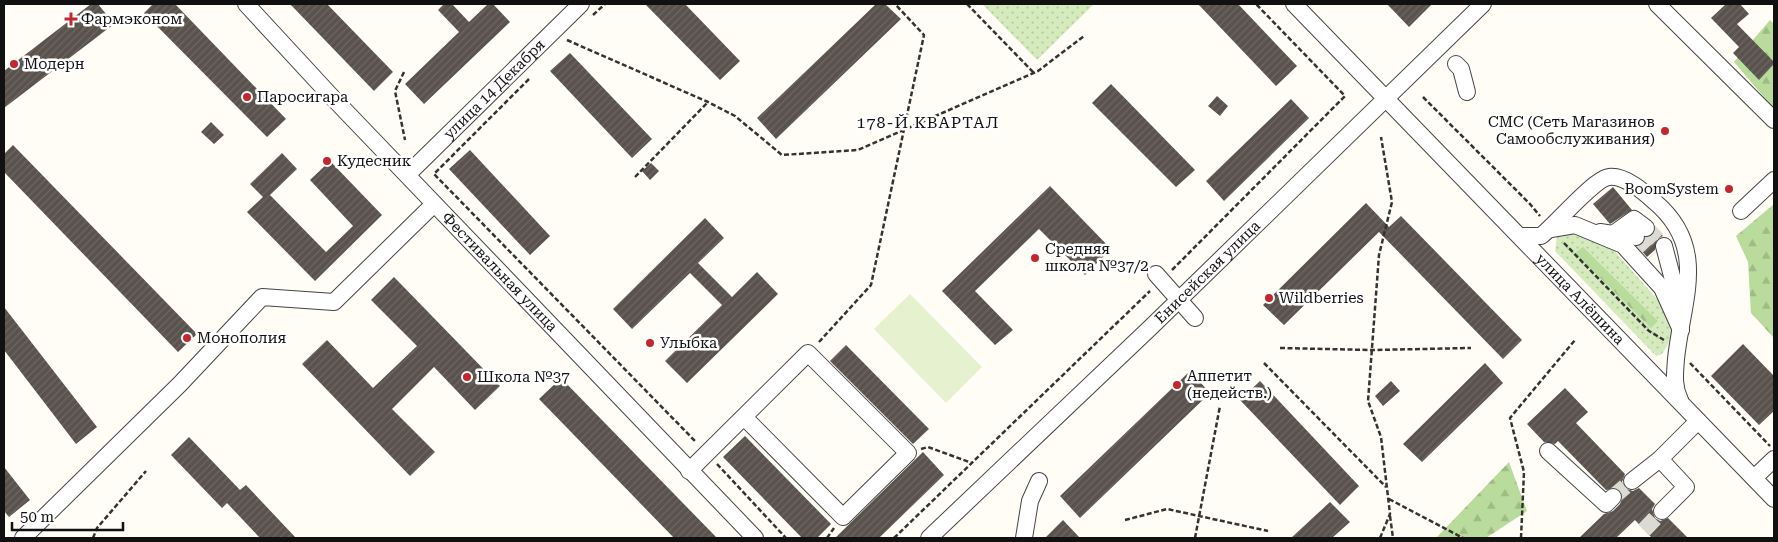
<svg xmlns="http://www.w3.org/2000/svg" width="1778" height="542" font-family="'Roboto Serif',serif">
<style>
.grass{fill:url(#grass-dots)}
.forest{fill:url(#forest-firs)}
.pitch{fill:#e6f2cf}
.building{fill:url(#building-hatch)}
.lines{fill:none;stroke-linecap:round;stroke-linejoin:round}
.minor-tunnel{stroke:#dbdad3;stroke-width:16;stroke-dasharray:16 8;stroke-linecap:butt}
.minor-casing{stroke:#444;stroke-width:18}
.path{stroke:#333;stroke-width:2.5;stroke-dasharray:5 2.5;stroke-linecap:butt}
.minor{stroke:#fff;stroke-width:16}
.poi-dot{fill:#c4262e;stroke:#fff;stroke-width:2}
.labels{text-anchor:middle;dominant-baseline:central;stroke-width:5;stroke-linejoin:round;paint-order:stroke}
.poi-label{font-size:15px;fill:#111;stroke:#fff;text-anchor:start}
.street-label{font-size:15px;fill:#111;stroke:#fff}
.neighbourhood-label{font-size:16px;letter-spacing:1px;fill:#111;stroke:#fff}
</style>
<defs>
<pattern id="grass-dots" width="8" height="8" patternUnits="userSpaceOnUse" patternTransform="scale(1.25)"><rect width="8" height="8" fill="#d5ebbd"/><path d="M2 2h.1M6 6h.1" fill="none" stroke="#b6c8a1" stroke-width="1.8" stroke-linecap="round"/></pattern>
<pattern id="forest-firs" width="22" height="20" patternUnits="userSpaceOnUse" patternTransform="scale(1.25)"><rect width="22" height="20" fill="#b9dc9c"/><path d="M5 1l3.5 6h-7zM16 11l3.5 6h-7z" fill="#9ebc85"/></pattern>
<pattern id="building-hatch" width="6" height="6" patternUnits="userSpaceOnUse" patternTransform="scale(1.25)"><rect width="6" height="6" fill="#5a524d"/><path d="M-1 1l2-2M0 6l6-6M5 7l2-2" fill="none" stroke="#6d6662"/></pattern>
</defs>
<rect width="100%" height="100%" fill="#fffdf5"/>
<path class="grass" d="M982 4H1094L1037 60Z
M1569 229 1610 246 1665 308 1672 324V337L1662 354 1656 356 1555 251 1557 236Z"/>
<path class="forest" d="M1770 20 1774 24V109L1734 62Z
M1774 204V338L1751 313 1748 262 1736 236Z
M1583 247 1658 321 1651 328 1575 253Z
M1509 462 1527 511 1486 538H1436Z"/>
<path class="pitch" d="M910 294 982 367 946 403 874 329Z"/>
<path class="building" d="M91 4H98L114 24 4 108V71Z
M153 4H175L286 119 267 137 144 13Z
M290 4H327L393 72 374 91Z
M444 4H452L469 22 488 4H493L510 22 424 104 405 84 459 32 438 10Z
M645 4H685L740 61 720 80Z
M876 4H885L901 19 776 139 757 118Z
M1198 4H1238L1297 66 1276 86Z
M1387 4H1432L1409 27Z
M1726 4H1740L1749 14 1737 24 1774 62V64L1759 80 1733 53 1739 47 1711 18Z
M570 53 652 139 632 158 550 71Z
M1111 84 1195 170 1176 187 1092 103Z
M1217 96 1228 106 1220 116 1208 106Z
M1291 99 1309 118 1224 201 1206 181Z
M211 122 224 135 214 144 201 132Z
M13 145 197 334 178 352 4 172V154Z
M470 150 550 236 530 255 449 169Z
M282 153 297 169 270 195 326 252 353 226 310 180 330 161 382 215 315 281 247 212 263 197 250 184Z
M651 163 659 171 650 180 642 171Z
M1050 186 1111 249 1085 275 1039 229 975 291 1013 330 995 345 942 291Z
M1613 187 1632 210 1610 224 1593 204Z
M1366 203 1389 227 1401 216 1522 340 1503 359 1379 232 1284 325 1263 305Z
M705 218 724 238 698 263 732 297 757 272 778 294 687 383 665 361 722 305 690 273 632 329 613 309Z
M1656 229 1663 236 1657 239 1655 250 1647 257 1638 247 1643 244 1646 238 1654 234Z
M394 277 500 386 475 410 434 367 392 409 435 452 410 476 302 364 327 340 373 388 417 346 371 300Z
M4 307 97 427 76 444 4 350Z
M1743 344 1774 376V411L1759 425 1711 376Z
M846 345 929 429 913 444 830 361Z
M1485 363 1503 383 1422 462 1403 444Z
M1190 371 1210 393 1080 518 1060 496Z
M561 378 717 538H674L539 399Z
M1260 381 1359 486 1340 505 1240 400Z
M1391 381 1400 391 1383 406 1375 396Z
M1565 388 1588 412 1576 423 1625 474 1622 482 1624 488 1633 491 1639 488 1655 504 1652 509 1655 518 1660 521 1668 518 1688 538H1652L1635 520 1616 538H1579L1604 514 1613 511 1620 504 1623 495 1616 488 1606 490 1558 441 1555 444 1544 442 1527 424Z
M745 436 831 524 817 538H802L723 457Z
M189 437 240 490 246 485 296 538H260L227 503 222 508 171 455Z
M923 452 944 475 879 538H835Z
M4 467 30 500 9 517 4 511Z
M1330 502 1350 522 1332 538H1291Z
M1063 520 1080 538H1045Z"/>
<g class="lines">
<path class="minor-tunnel" d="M1646 228 1664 246
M1636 237 1653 255
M1613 497 1632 481
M1644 530 1662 511"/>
<defs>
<g id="minor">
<path id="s1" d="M246 4 331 96 755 538"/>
<path id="s2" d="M1294 4 1774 499"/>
<path d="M1657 4 1774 120"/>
<path d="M1456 64 1461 69 1467 92"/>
<path id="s3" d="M408 174 581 4"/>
<path d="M1741 211 1774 180"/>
<path d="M1551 229 1575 225 1623 245 1662 288 1681 330"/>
<path d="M1600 232 1613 234 1634 219 1646 228"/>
<path d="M1613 234H1626L1636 237"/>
<path d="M1520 236H1541C1555 225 1595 178 1609 177 1625 175 1644 192 1655 202 1709 248 1682 300 1676 359 1675 373 1673 386 1680 400"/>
<path d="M1664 246 1673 280 1678 308"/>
<path d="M1156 274 1195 318"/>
<path d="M1548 451 1606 504 1613 497"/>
<path d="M1660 459 1686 487 1662 511"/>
<path d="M689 471 808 353 908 453 843 517 745 418"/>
<path d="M1754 478 1774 459"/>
<path d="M1632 481 1660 459 1698 421"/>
<path d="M23 538 180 384 262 297 334 302 434 204"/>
<path id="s4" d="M929 538 1151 327 1483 4"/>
<path d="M1024 538 1030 501 1039 481"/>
</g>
</defs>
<use href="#minor" class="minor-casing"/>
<path class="path" d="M967 4 1034 73
M593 15 605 4
M567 40 708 102 735 116 782 155 858 150 1038 71 1084 36
M404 72 395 91 405 140
M529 79 434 174 696 442
M1423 97 1530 204 1540 216
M635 177 708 102
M1564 243 1649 331 1664 340
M1172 270 1345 96 1256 4
M819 342 871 285 924 35 895 4
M1280 348 1372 350 1471 348
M1264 363 1386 487
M1690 363 1770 446
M921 449 928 447 972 463
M717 464 786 538
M1389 499 1463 538
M1390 516 1393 538
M1125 520 1167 509 1268 531
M93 538 97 528 146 471
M827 538 834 528
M894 538 1150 291
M1195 538 1220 406
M1380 538 1390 514 1381 437 1368 401 1379 255 1392 202 1381 137
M1521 538 1524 472 1510 418 1575 340"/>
<use href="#minor" class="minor"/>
</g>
<g class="poi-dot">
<path d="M68.5 11.5h5v5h5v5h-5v5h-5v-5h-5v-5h5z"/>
<circle cx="14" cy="64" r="5"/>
<circle cx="247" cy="97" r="5"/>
<circle cx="1665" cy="131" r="5"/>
<circle cx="327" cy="161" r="5"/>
<circle cx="1729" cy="189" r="5"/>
<circle cx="1035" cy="258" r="5"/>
<circle cx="1269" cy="298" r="5"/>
<circle cx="187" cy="338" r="5"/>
<circle cx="650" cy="343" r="5"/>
<circle cx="467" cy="377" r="5"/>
<circle cx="1177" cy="385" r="5"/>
</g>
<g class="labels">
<g class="poi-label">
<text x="81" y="19">Фармэконом</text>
<text x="24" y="64">Модерн</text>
<text x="257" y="97">Паросигара</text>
<text x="1655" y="122" text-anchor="end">СМС (Сеть Магазинов<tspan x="1655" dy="17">Самообслуживания)</tspan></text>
<text x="337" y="161">Кудесник</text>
<text x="1719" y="189" text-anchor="end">BoomSystem</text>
<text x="1045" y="249">Средняя<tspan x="1045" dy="17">школа №37/2</tspan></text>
<text x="1279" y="298">Wildberries</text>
<text x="197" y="338">Монополия</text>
<text x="660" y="343">Улыбка</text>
<text x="1187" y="376">Аппетит<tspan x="1187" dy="17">(недейств.)</tspan></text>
<text x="477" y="377">Школа №37</text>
</g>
<g class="street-label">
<text stroke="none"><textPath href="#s3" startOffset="121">улица 14 Декабря</textPath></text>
<text stroke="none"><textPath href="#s1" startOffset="369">Фестивальная улица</textPath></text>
<text stroke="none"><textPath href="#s4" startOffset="385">Енисейская улица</textPath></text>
<text stroke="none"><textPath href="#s2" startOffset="411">улица Алёшина</textPath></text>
</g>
<g class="neighbourhood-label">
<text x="928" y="122">178-Й КВАРТАЛ</text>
</g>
</g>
<rect width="1778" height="542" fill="none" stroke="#111111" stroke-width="10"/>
<path d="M12 522v8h111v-8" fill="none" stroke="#111111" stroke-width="2.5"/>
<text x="20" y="522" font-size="15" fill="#111111" stroke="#ffffff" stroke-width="4" paint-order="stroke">50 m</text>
</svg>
